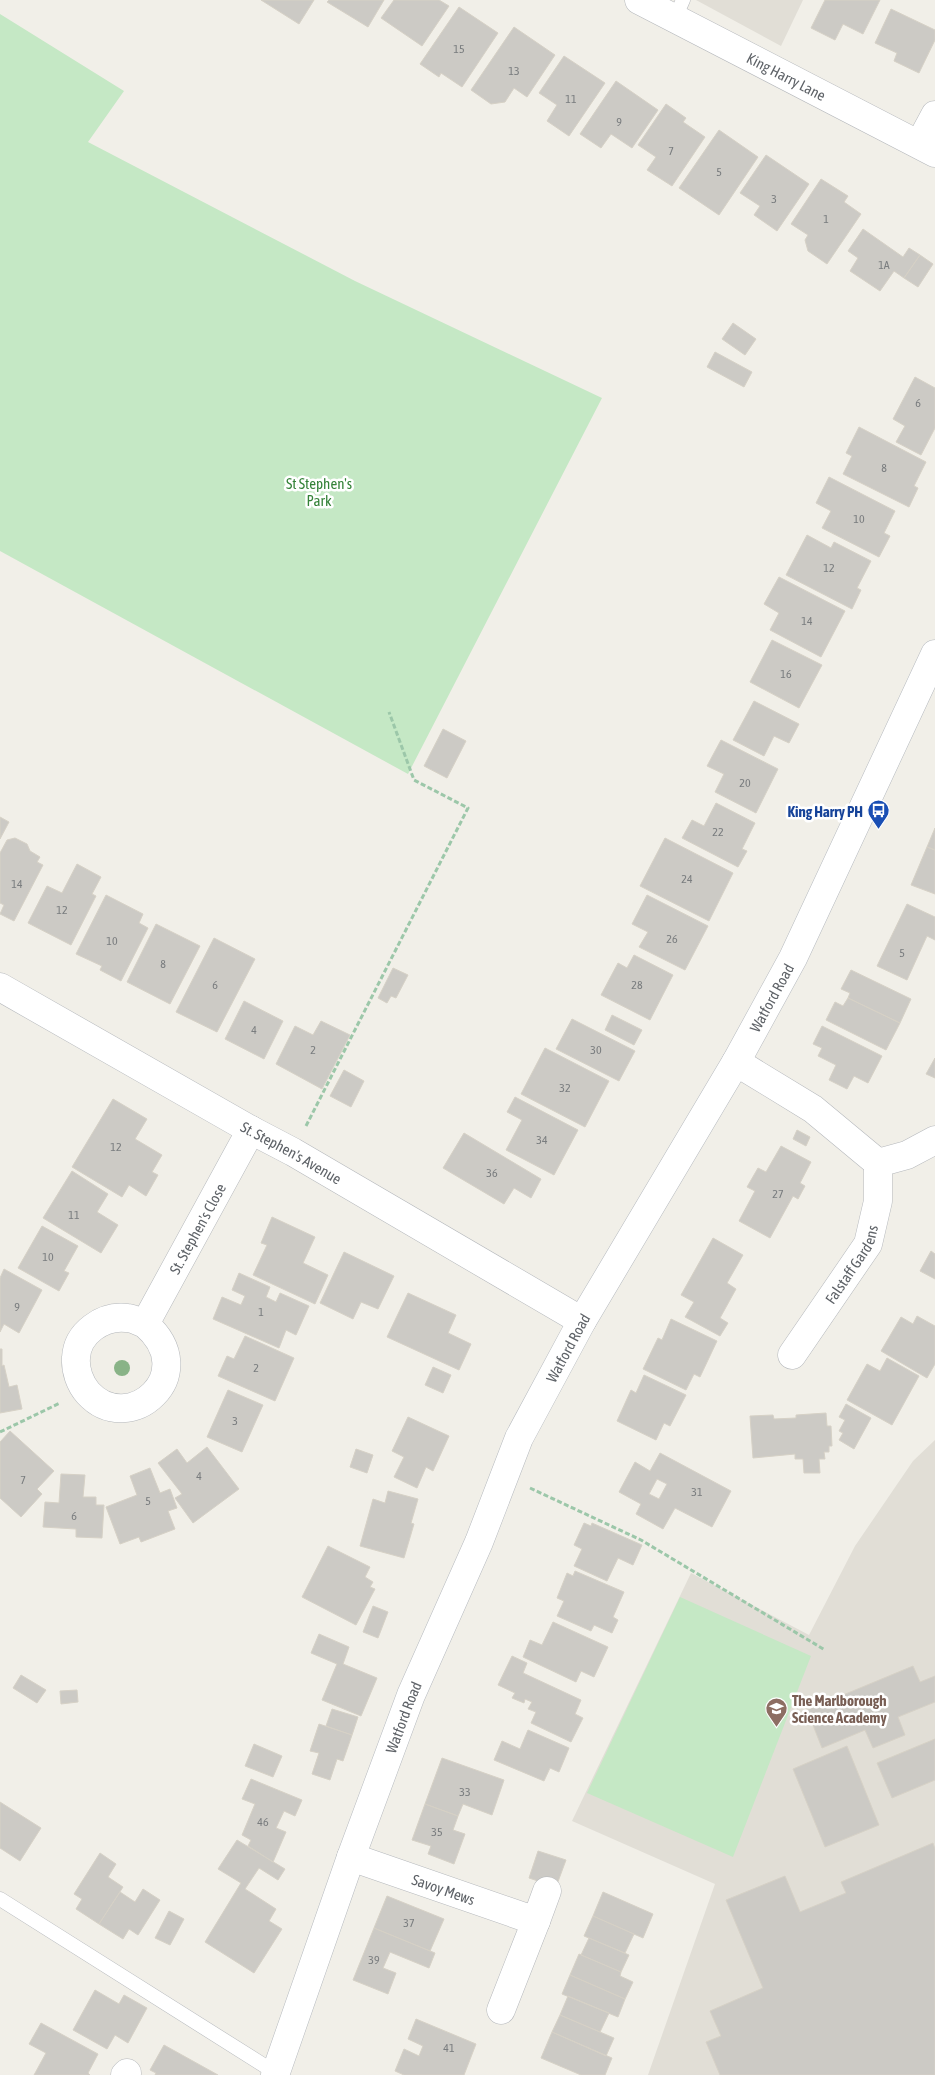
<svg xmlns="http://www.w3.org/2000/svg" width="935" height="2075" font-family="'Asap Condensed',sans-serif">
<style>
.education{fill:#e1ded6}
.green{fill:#c5e8c5}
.building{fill:#cccac5;stroke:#d6d1c6;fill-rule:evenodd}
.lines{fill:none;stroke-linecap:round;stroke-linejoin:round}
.service-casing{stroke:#b5b8bc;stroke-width:15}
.minor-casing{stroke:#b5b8bc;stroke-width:29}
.tertiary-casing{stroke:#b5b8bc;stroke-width:29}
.secondary-casing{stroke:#b6babf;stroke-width:29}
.path{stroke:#9cc7a9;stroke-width:3;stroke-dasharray:5 2.5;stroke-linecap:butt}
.service{stroke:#fff;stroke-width:14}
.minor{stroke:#fff;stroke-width:28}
.tertiary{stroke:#fff;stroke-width:28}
.secondary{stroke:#fff;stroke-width:28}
.tree{fill:#89b387}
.labels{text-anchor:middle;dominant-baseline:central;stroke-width:5;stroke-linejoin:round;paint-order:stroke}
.number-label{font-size:12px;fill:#7a7d7f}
.street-label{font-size:15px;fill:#5f6368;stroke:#fff}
.park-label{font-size:15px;fill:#348238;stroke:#fff}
.transit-label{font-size:15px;font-weight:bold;fill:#164399;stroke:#fff;text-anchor:end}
.education-label{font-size:15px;font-weight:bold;fill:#785e54;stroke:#fff;text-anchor:start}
</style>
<rect width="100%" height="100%" fill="#f1efe8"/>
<path class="education" d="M696 0H803L781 46Z
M935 1440V2075H648L715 1884 572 1821 691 1573 809 1635 855 1546 913 1461Z"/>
<path class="green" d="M0 14 124 91 88 142 355 281 602 398 408 774 0 551Z
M680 1597 811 1656 733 1857 587 1793Z"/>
<path class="building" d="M261 0H314L299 24Z
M329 0H384L368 27 327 2Z
M394 0H439L449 6 422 46 381 18Z
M825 0H880L863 34 843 24 835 40 811 28Z
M459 7 498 33 462 87 441 73 439 77 420 64Z
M891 9 935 30V40L919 73 894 61 897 53 875 43Z
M514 27 555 55 527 97 514 88 505 102 491 104 471 90Z
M564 56 605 83 569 136 547 121 557 105 539 93Z
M616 81 658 110 632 148 611 134 601 148 580 134Z
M666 104 686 118 683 122 705 137 672 186 647 170 656 157 638 145Z
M719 130 758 157 719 215 679 188Z
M766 155 809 184 777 231 754 215 760 206 740 193Z
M821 179 848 196 844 202 861 214 827 264 808 251 805 240 808 235 791 224Z
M863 229 903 257 909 248 920 255 904 278 894 271 880 291 850 271 858 258 848 251Z
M920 255 933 264 918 287 904 278Z
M733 323 756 339 745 355 722 339Z
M715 352 752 372 744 387 707 367Z
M915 377 935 388V428L921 455 896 442 905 426 893 419Z
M859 427 926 462 914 486 918 488 909 507 843 474 852 456 846 453Z
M829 477 895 511 884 533 890 536 879 557 822 528 831 511 816 503Z
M807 535 831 548 834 542 871 561 857 588 861 590 852 609 786 575Z
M779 577 845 611 821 657 770 630 779 613 764 604Z
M772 640 822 665 799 708 750 682Z
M754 701 799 724 789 743 774 736 764 756 733 740Z
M443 729 466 741 447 778 424 766Z
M721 740 778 769 756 813 715 792 724 774 707 766Z
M716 803 755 823 742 849 747 851 738 867 682 838 692 820 704 826Z
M0 817 9 822 0 839Z
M935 828V850L927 847Z
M15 838 27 844 30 851 40 857 37 862 43 865 14 921 0 914 4 905 0 903V853L7 840Z
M665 838 733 873 709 921 640 886Z
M927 847 935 850V894L911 885Z
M77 864 101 877 92 894 96 896 71 945 28 923 47 886 62 893Z
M106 895 143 914 139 923 148 928 121 981 100 970 102 966 76 954Z
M647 895 708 926 685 970 639 947 648 932 632 924Z
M907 904 935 917V940L927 936 907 980 877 966Z
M156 924 200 946 170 1004 127 982Z
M214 938 255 959 217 1032 176 1012Z
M634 955 673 975 650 1020 601 995 618 963 627 968Z
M393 968 408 975 396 998 391 996 387 1003 378 998Z
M851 970 911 999 900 1023 848 998 850 993 841 989Z
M848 998 900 1023 886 1050 826 1020 835 1002 843 1006Z
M244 1001 283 1021 264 1059 225 1039Z
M612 1015 642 1030 634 1045 605 1030Z
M572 1019 635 1051 619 1081 556 1049Z
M321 1021 350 1035 322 1089 276 1064 295 1026 313 1035Z
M822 1026 882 1056 868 1083 854 1076 847 1089 829 1080 836 1065 818 1056 822 1048 813 1044Z
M545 1048 609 1081 585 1127 521 1094Z
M935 1058V1078L926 1074Z
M344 1070 364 1081 351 1107 330 1096Z
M515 1097 578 1130 554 1175 506 1150 522 1120 507 1112Z
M113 1099 147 1119 135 1139 162 1155 152 1172 158 1175 146 1196 129 1185 122 1197 72 1167Z
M797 1130 810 1137 806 1146 793 1139Z
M464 1133 541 1179 531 1198 514 1188 504 1204 443 1168Z
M781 1146 811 1162 800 1183 805 1186 798 1199 793 1196 770 1238 739 1221 755 1191 747 1187 758 1168 766 1172Z
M72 1171 108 1194 97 1212 118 1225 101 1253 43 1218Z
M272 1217 315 1237 303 1263 328 1275 315 1304 253 1275 267 1245 261 1243Z
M42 1226 78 1246 64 1271 69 1273 59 1291 18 1268Z
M713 1238 743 1255 727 1283 736 1289 720 1318 728 1323 720 1336 685 1317 694 1302 681 1295Z
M931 1251 935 1254V1279L920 1271Z
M344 1252 394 1276 378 1309 361 1302 353 1319 320 1303Z
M4 1269 42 1290 19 1333 4 1324 0 1332V1278Z
M239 1273 270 1287 266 1297 276 1302 280 1293 309 1306 296 1335 286 1330 279 1348 213 1319 222 1297 241 1305 245 1296 232 1290Z
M408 1293 456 1315 448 1333 471 1344 459 1370 387 1337Z
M917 1316 935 1326V1364L927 1378 881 1351 901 1317 913 1324Z
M671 1319 717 1341 700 1377 694 1374 686 1390 643 1369 658 1338 662 1340Z
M245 1336 294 1358 275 1401 218 1376 227 1356 234 1359Z
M0 1349H2V1366L4 1365 9 1387 17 1385 22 1409 0 1413Z
M887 1358 919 1376 892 1425 847 1400 867 1364 880 1371Z
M433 1367 451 1375 443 1393 425 1385Z
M644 1375 686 1395 670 1426 664 1423 656 1440 617 1421 631 1390 636 1393Z
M228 1390 263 1405 242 1452 207 1437Z
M846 1404 871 1418 854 1449 839 1440 843 1433 839 1431 845 1420 839 1417Z
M826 1413 827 1426H831L832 1446H829V1452H824L825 1459H819L820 1473H804L803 1459H795V1454L753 1458 750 1416 773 1415 774 1419 796 1418V1415Z
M408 1417 449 1436 433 1471 426 1467 417 1488 394 1477 404 1457 392 1451Z
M10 1431 54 1471 37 1489 42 1494 21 1517 0 1498V1442Z
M207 1447 239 1489 193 1523 175 1498 182 1494 158 1463 177 1449 187 1463Z
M356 1449 373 1455 367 1473 350 1467Z
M660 1453 731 1491 712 1527 675 1508 663 1529 636 1514 641 1504 619 1492 635 1462 650 1471ZM657 1479 667 1484 659 1499 649 1494Z
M150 1468 160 1493 170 1489 177 1508 168 1511 175 1529 141 1542 139 1537 120 1544 106 1507 137 1495 130 1476Z
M61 1474 85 1475 83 1497H96V1505H104L102 1538 76 1537V1529L43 1527 45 1502 59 1503Z
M388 1491 418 1499 411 1523 414 1524 404 1558 360 1546 373 1499 385 1503Z
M584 1523 591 1526 592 1523 642 1545 633 1565 618 1558 607 1581 574 1566 582 1549 574 1545Z
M328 1546 370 1567 365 1577 373 1582 370 1587 375 1589 356 1625 302 1597Z
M575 1571 624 1592 613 1617 618 1620 612 1633 594 1625 591 1631 557 1616 564 1601 557 1598 567 1573 573 1576Z
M373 1606 388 1612 378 1638 363 1632Z
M553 1622 608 1647 594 1677 581 1671 576 1682 523 1657 530 1640 542 1645Z
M319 1634 349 1647 343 1664 377 1678 361 1716 322 1700 337 1664 311 1653Z
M512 1656 527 1663 523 1673 581 1700 575 1714 583 1718 571 1742 531 1723 536 1712 528 1709 532 1702 525 1699 524 1703 512 1698 515 1693 498 1685Z
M913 1666 920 1682 935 1676V1702L898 1717 905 1735 873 1748 865 1730 822 1748 807 1710Z
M21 1675 46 1690 37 1703 13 1688Z
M77 1690 78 1702 61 1704 60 1691Z
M332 1709 358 1717 352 1735 326 1726Z
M319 1724 352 1735 343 1761 337 1759 330 1780 312 1774 319 1753 310 1751Z
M528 1730 569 1748 559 1772 550 1768 544 1781 494 1760 502 1741 520 1749Z
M935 1739V1780L892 1798 877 1763Z
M254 1744 282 1756 273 1777 245 1766Z
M847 1746 879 1825 825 1847 793 1769Z
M442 1758 504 1780 492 1815 463 1804 458 1816 425 1804Z
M251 1779 302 1800 295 1816 284 1811 276 1828 286 1832 273 1862 248 1846 251 1840 242 1835 255 1804 242 1799Z
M0 1802 41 1828 20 1861 0 1848Z
M425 1804 458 1816 453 1830 465 1834 454 1864 428 1854 431 1846 412 1840Z
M237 1840 285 1869 278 1880 259 1868 245 1889 276 1909 269 1921 282 1929 254 1973 205 1942 241 1883 218 1869Z
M933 1843 935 1849V2075H720L706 2042 721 2036 710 2011 763 1988 726 1900 785 1876 800 1912 846 1893 841 1882Z
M538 1851 566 1860 556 1887 529 1878Z
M100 1853 116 1864 108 1877 123 1887 99 1924 76 1909 82 1899 74 1894Z
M143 1889 160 1900 138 1935 129 1929 123 1939 99 1924 120 1892 135 1902Z
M603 1892 653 1914 643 1938 593 1916Z
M387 1896 444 1919 430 1951 374 1928Z
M169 1911 184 1919 170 1945 155 1938Z
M593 1916 634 1934 625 1953 584 1936Z
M374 1928 435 1953 429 1968 390 1952 383 1968 396 1973 388 1994 353 1980Z
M589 1938 629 1955 621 1972 581 1955Z
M579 1954 621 1972 620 1976 633 1982 625 1999 570 1975Z
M570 1975 625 1999 618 2017 562 1994Z
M95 1990 119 2004 124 1995 147 2008 128 2043 115 2035 107 2049 73 2030Z
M568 1996 609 2013 600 2032 560 2015Z
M560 2015 614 2038 606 2056 552 2032Z
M416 2019 476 2044 464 2075H404L395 2071 404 2049 419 2056 423 2046 408 2039Z
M41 2023 98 2054 88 2073 90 2075H34L46 2053 29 2044Z
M552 2032 612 2058 605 2075H581L541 2058Z
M164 2045 218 2075H155L156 2073 150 2070Z"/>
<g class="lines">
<defs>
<path id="service" d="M675 18 683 0
M0 1899 276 2073"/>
<g id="minor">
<path d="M920 143 935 115"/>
<path id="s1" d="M0 987 251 1130 293 1152 582 1321"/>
<path d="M736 1062 813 1109 878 1163 907 1155 935 1140"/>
<path id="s2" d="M145 1324C203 1374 129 1438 88 1393 80 1384 75 1370 76 1358 77 1333 103 1315 127 1318 133 1318 139 1322 145 1324L251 1130"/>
<path id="s3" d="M792 1355 868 1244 878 1201V1163"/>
<path id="s4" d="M351 1857 536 1921 547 1891"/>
<path d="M501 2010 536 1921"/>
<path d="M125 2075 127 2073"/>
</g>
<g id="tertiary">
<path id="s5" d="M639 0 935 153"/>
</g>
<g id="secondary">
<path id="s6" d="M275 2075 351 1857 411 1695 479 1542 519 1438 582 1321 736 1062 793 958 935 654"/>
</g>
</defs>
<use href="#service" class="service-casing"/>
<use href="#minor" class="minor-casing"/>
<use href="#tertiary" class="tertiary-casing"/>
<use href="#secondary" class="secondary-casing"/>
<path class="path" d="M306 1126 468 808 414 780 389 712
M0 1432 60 1403
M530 1488 641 1540 825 1650"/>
<use href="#service" class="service"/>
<use href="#minor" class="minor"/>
<use href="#tertiary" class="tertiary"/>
<use href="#secondary" class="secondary"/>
</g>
<circle class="tree" cx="122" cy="1368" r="8"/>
<defs>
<symbol id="bus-pin" viewBox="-11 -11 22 30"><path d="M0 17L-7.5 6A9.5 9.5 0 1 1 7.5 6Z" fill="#1a4fb4" stroke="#fff"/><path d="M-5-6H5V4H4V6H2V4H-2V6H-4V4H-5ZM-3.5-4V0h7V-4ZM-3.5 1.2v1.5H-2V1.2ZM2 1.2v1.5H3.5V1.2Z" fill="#fff"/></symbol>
<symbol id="school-pin" viewBox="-11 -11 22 30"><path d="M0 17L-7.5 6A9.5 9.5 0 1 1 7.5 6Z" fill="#8d6e63" stroke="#fff"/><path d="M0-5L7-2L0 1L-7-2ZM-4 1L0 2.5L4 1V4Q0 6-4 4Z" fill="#fff"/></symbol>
</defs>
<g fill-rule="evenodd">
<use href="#bus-pin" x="866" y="798" width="25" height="34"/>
<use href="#school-pin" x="764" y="1696" width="25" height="34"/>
</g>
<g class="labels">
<g class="number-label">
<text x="459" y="49">15</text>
<text x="514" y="71">13</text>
<text x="571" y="99">11</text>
<text x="619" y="122">9</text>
<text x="671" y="151">7</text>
<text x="719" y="172">5</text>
<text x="774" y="199">3</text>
<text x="826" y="219">1</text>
<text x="884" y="265">1A</text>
<text x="918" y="403">6</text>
<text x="884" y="468">8</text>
<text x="859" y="519">10</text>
<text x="829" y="568">12</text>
<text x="807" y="621">14</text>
<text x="786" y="674">16</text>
<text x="745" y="783">20</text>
<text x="718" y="832">22</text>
<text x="687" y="879">24</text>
<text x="17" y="884">14</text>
<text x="62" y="910">12</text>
<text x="672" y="939">26</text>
<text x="112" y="941">10</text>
<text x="902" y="953">5</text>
<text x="163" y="964">8</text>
<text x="215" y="985">6</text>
<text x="637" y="985">28</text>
<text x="254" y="1030">4</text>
<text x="313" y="1050">2</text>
<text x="596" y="1050">30</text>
<text x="565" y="1088">32</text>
<text x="542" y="1140">34</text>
<text x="116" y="1147">12</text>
<text x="492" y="1173">36</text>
<text x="778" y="1194">27</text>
<text x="74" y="1215">11</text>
<text x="48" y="1257">10</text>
<text x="17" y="1307">9</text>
<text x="261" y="1312">1</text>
<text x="256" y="1368">2</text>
<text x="235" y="1421">3</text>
<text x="199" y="1476">4</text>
<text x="23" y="1480">7</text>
<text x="697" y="1492">31</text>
<text x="148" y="1501">5</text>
<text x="74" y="1516">6</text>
<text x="465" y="1792">33</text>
<text x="263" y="1822">46</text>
<text x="437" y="1832">35</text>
<text x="409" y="1923">37</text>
<text x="374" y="1960">39</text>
<text x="449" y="2048">41</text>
</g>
<g class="street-label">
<text stroke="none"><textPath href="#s5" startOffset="166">King Harry Lane</textPath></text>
<text stroke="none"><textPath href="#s6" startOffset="1190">Watford Road</textPath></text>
<text stroke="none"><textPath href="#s1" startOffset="335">St. Stephen's Avenue</textPath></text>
<text stroke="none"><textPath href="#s2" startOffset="392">St. Stephen's Close</textPath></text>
<text stroke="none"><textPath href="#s3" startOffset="109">Falstaff Gardens</textPath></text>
<text stroke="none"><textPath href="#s6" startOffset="785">Watford Road</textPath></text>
<text stroke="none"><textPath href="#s6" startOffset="380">Watford Road</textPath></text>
<text stroke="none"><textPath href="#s4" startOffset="98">Savoy Mews</textPath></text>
</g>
<g class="park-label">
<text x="319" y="483">St Stephen's<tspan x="319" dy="17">Park</tspan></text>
</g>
<g class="transit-label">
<text x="863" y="811">King Harry PH</text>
</g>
<g class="education-label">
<text x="792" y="1700">The Marlborough<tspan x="792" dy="17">Science Academy</tspan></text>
</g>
</g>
</svg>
